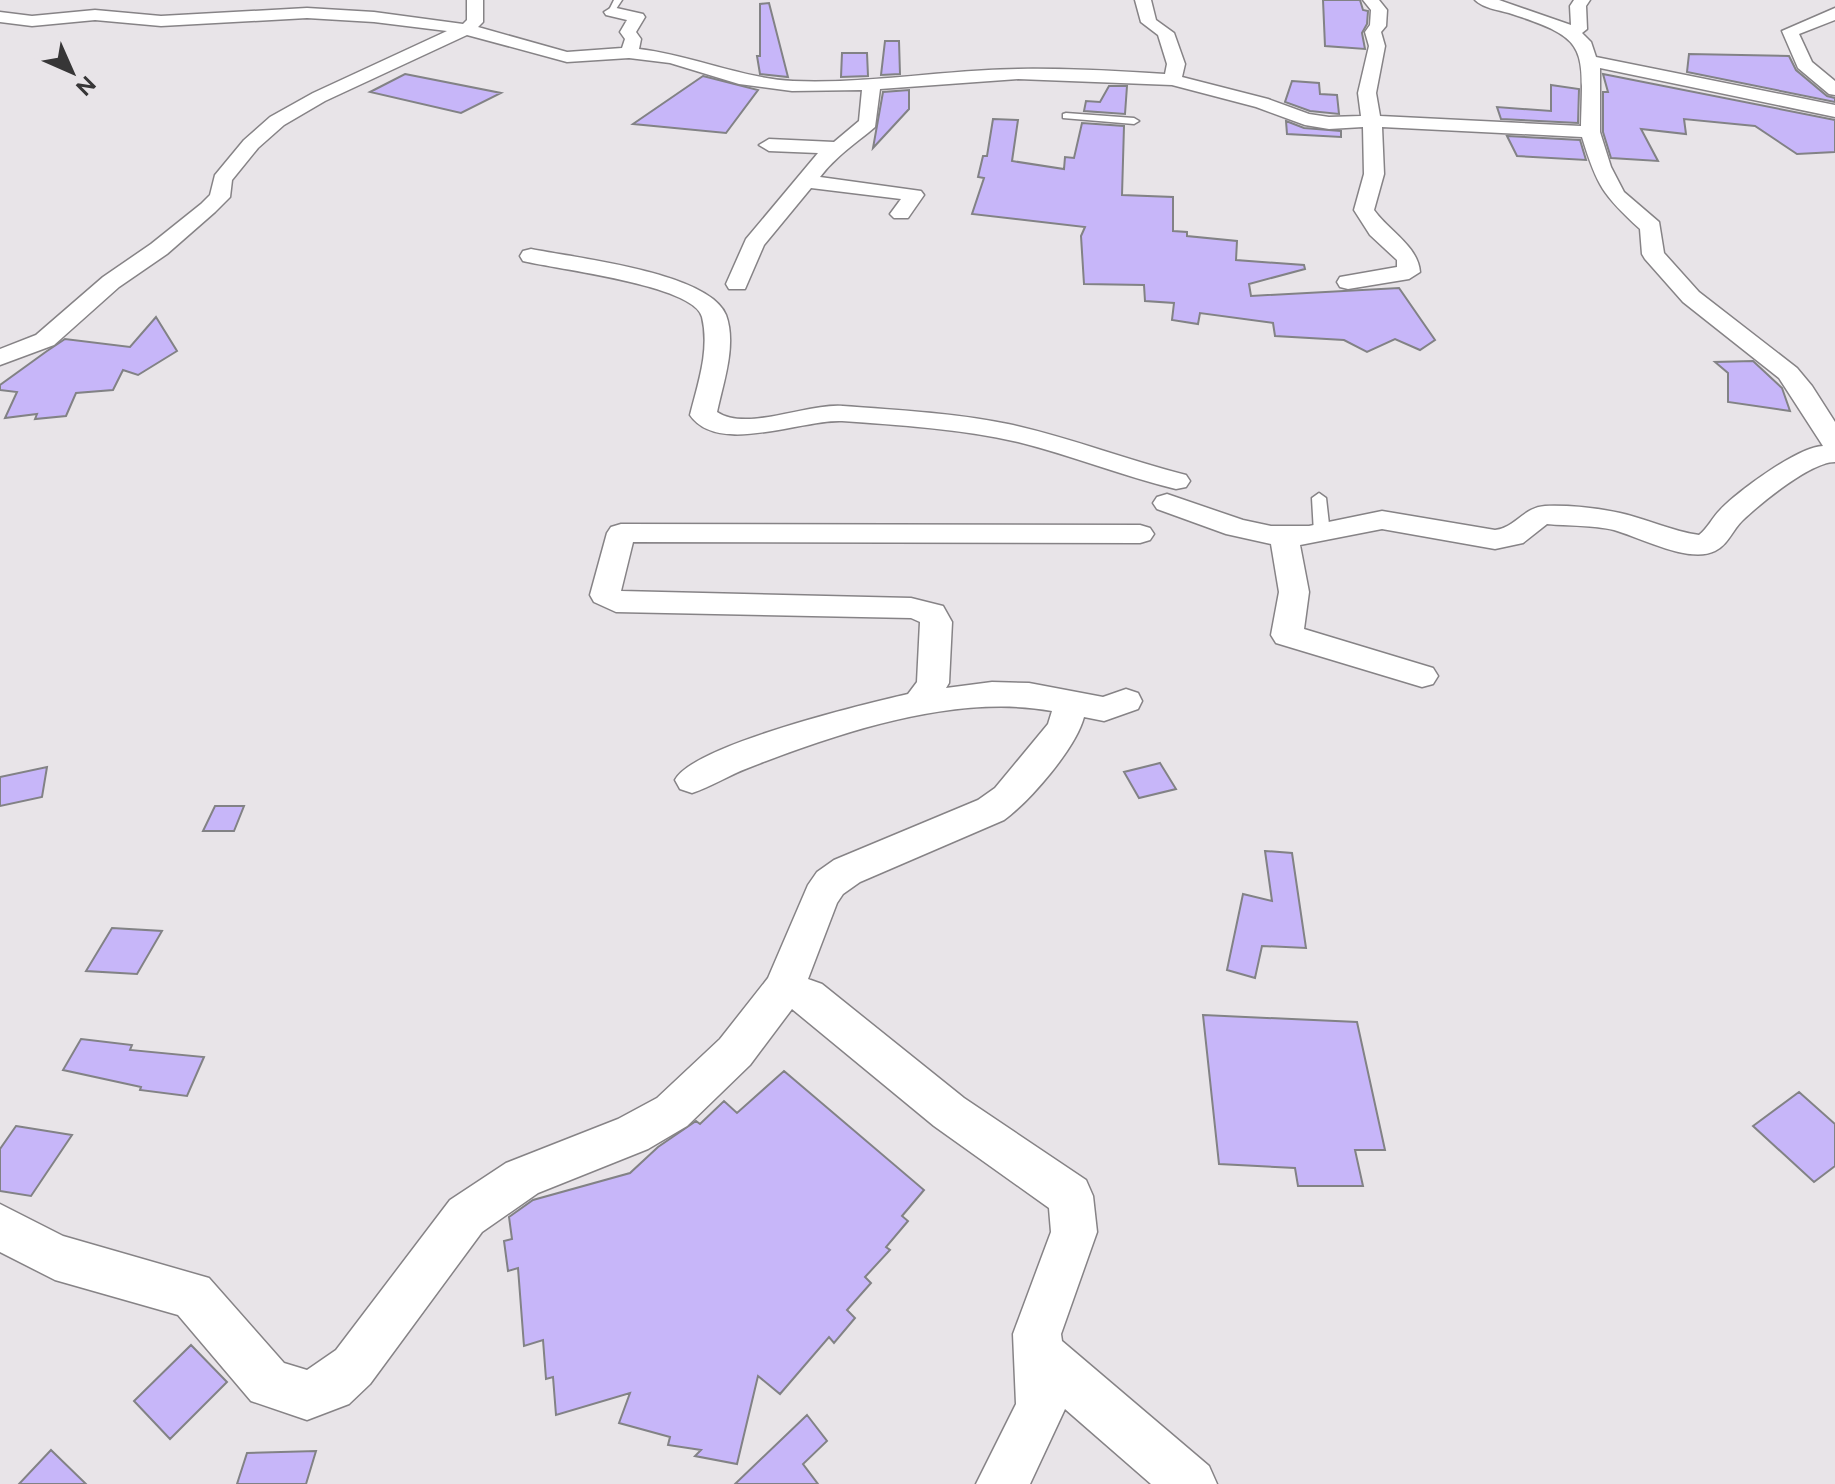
<svg xmlns="http://www.w3.org/2000/svg" width="1835" height="1484" font-family="Figtree,sans-serif">
<style>
.building{fill:#c7b6f9;stroke:#828285;stroke-width:2}
.lines{fill:none;stroke-linecap:round;stroke-linejoin:round}
.lane-casing{stroke:#868386;stroke-width:3}
.street-casing{stroke:#868386;stroke-width:3}
.lane{fill:#fff;fill-rule:evenodd}
.street{fill:#fff;fill-rule:evenodd}
</style>
<rect width="100%" height="100%" fill="#e8e4e8"/>
<path class="building" d="M1323 0H1360L1363 10 1368 11 1367 24 1362 33 1365 49 1325 46Z
M769 3 788 77 760 74 757 56H760V4Z
M885 41H899L900 74 881 75Z
M842 53H867L868 76 841 77Z
M1689 54 1789 56 1796 70 1827 96 1835 98V102L1687 72Z
M405 74 501 93 461 113 370 92Z
M1603 74 1835 120V152L1797 154 1755 126 1684 119 1686 134 1641 129 1658 161 1611 158 1603 132V92H1608Z
M703 76 758 90 726 133 633 124Z
M1292 81 1319 83 1320 94 1337 95 1339 114 1310 111 1285 102Z
M1551 85 1579 89 1578 123 1501 119 1497 107 1551 111Z
M1109 86H1127L1125 114 1084 111 1086 101 1100 102Z
M909 90V109L873 148 883 92Z
M993 119 1018 120 1012 161 1064 169 1065 157 1074 158 1082 123 1124 126 1122 195 1173 197V231L1187 232V236L1237 241 1236 260 1304 265 1305 269 1249 284 1251 296 1399 288 1435 340 1420 350 1395 339 1367 352 1344 340 1275 336 1273 323 1200 313 1198 324 1172 320 1174 303 1145 301 1144 285 1084 284 1081 236 1085 227 972 214 984 178 978 177 983 156H987Z
M1286 121 1304 128 1341 131V137L1287 134Z
M1507 136 1580 140 1586 160 1517 156Z
M156 317 177 351 138 375 123 370 113 390 76 393 66 416 35 419 37 414 5 418 17 392 0 390V385L47 351 65 339 130 347Z
M1753 361 1782 388 1790 411 1728 402V373L1715 362Z
M1160 763 1176 789 1139 798 1124 772Z
M47 767 42 797 0 806V777Z
M215 806H244L234 831H203Z
M1265 851 1292 853 1306 948 1262 946 1255 978 1227 970 1243 894 1272 901Z
M112 928 162 931 137 974 86 971Z
M1203 1015 1357 1022 1385 1150H1355L1363 1186H1298L1295 1168 1219 1164Z
M81 1039 132 1045 130 1050 204 1057 187 1096 140 1090 141 1087 63 1070Z
M784 1071 924 1190 902 1216 908 1221 886 1247 890 1250 865 1277 871 1283 847 1310 855 1318 834 1343 829 1337 780 1394 758 1376 737 1464 695 1456 701 1450 668 1445 670 1437 619 1423 630 1393 556 1415 553 1377 546 1379 543 1340 524 1346 518 1268 508 1271 504 1241 512 1239 509 1217 533 1200 630 1173 658 1147 696 1121 700 1124 724 1101 737 1113Z
M1799 1092 1835 1124V1166L1814 1182 1753 1126Z
M16 1126 72 1135 31 1196 0 1191V1149Z
M191 1345 227 1382 170 1439 134 1401Z
M807 1415 827 1441 803 1464 818 1484H735Z
M51 1450 86 1484H19Z
M316 1451 306 1484H237L247 1453Z"/>
<g class="lines">
<defs>
<path id="lane" d="M614 0H622L612 15 608 12Z
M1066 113 1134 118 1139 121 1134 124 1063 118V114Z
M1319 493 1326 498 1330 533 1322 538 1314 533 1312 498Z"/>
<path id="street" d="M467 0H483V22L478 27 567 52 622 48 625 39 620 32 627 20 606 15 604 12 612 7 643 14 645 17 636 32 641 39 639 49C691 55 740 78 793 81 869 84 943 70 1018 69 1067 68 1116 71 1165 74L1167 64 1158 35 1141 22 1135 0H1151L1156 20 1174 33 1185 64 1182 77 1268 99 1309 114 1329 117 1361 116 1358 93 1369 46 1365 32 1370 25 1371 10 1363 0H1379L1387 10 1386 26 1381 32 1385 46 1376 93 1380 116 1581 126C1583 46 1589 39 1509 13 1498 10 1483 8 1475 0H1499L1571 25 1570 6 1574 0H1590L1586 6 1587 29 1582 33 1591 42 1596 57 1835 105V117L1600 68V132L1611 167 1624 192 1659 222 1664 253 1699 292 1797 368 1812 386 1835 422V462C1811 462 1762 502 1743 520 1733 529 1728 545 1715 551 1689 564 1639 537 1614 530 1593 525 1568 526 1547 524L1523 543 1495 549 1382 529 1300 545 1309 592 1304 629 1433 668 1438 676 1433 684 1422 687 1276 643 1271 635 1279 592 1271 544 1226 534 1157 509 1153 503 1157 497 1167 494 1243 520 1271 526H1309L1382 511 1495 530C1515 528 1524 507 1545 506 1568 505 1598 508 1620 513 1647 519 1671 531 1699 535 1708 528 1712 518 1720 510 1737 492 1799 446 1823 446L1779 378 1683 302 1645 259 1642 254 1640 229C1603 195 1597 186 1582 137L1382 127 1384 174 1374 210C1389 231 1418 246 1420 272L1409 279 1348 289 1340 287 1337 282 1340 277 1397 267V260L1370 235 1354 210 1364 174 1363 127 1329 129 1305 125 1256 107 1172 85 1018 79 880 89 875 127C855 144 836 156 820 177L921 191 924 195 908 218H894L890 214 901 199 811 188 764 245 745 289H729L726 284 746 239 818 153 769 151 759 145 769 139 834 142 859 121 862 90 792 91 739 84 670 63 629 58 567 62 467 35 325 101 284 125 258 148 232 180 230 197 215 212 167 254 119 287 54 345 0 365V349L36 335 103 277 151 244 201 204 210 195 215 175 244 140 270 117 313 93 447 31 374 22 307 18 161 26 95 20 32 26 0 22V12L32 16 95 10 161 16 307 8 374 12 463 24 467 20Z
M1835 8V20L1799 34 1812 62 1835 81V95L1829 94 1798 68 1782 31Z
M531 249C574 258 709 272 726 315 737 345 723 383 717 412 746 432 808 403 843 406 898 410 955 413 1008 424 1069 437 1126 460 1186 475L1190 481 1186 487 1176 489C1122 476 1071 455 1018 442 961 429 900 425 842 421 802 419 718 456 690 415 698 383 710 350 702 317 695 285 555 269 523 261L520 256 523 251Z
M621 524 1140 525 1150 528 1154 534 1150 540 1140 543 633 542 621 591 911 598 943 606 952 622 949 683 946 688 992 682 1029 683 1103 697 1126 689 1138 693 1142 701 1138 709 1104 721 1084 717C1076 748 1030 801 1004 820L860 882 843 894 837 903 808 979 822 984 964 1098 1086 1180 1093 1196 1097 1232 1061 1334 1062 1341 1209 1466 1217 1484H1151L1065 1409 1030 1484H976L1016 1404 1013 1334 1051 1232 1049 1208 934 1126 792 1009 750 1065 687 1126 648 1149 538 1193 482 1232 370 1384 349 1404 307 1420 251 1401 178 1315 55 1280 0 1252V1204L63 1236 209 1278 284 1363 307 1370 336 1350 450 1200 506 1163 618 1119 657 1098 720 1039 768 978 808 885 817 872 834 860 978 800 995 788 1048 724 1052 711C955 693 838 733 748 768 729 775 711 787 692 793L680 789 675 780C693 745 865 704 908 694L917 682 920 622 911 618 616 612 594 602 590 595 607 533 611 527Z"/>
</defs>
<use href="#lane" class="lane-casing"/>
<use href="#street" class="street-casing"/>
<use href="#lane" class="lane"/>
<use href="#street" class="street"/>
</g>
<g transform="translate(72 72) rotate(135)" stroke="#e8e4e8" stroke-width="6" paint-order="stroke">
<path d="M0-6L14 30L0 20L-14 30Z" fill="#373637"/>
<text y="-12" font-size="22" font-weight="bold" text-anchor="middle" fill="#373637">N</text>
</g>
</svg>
